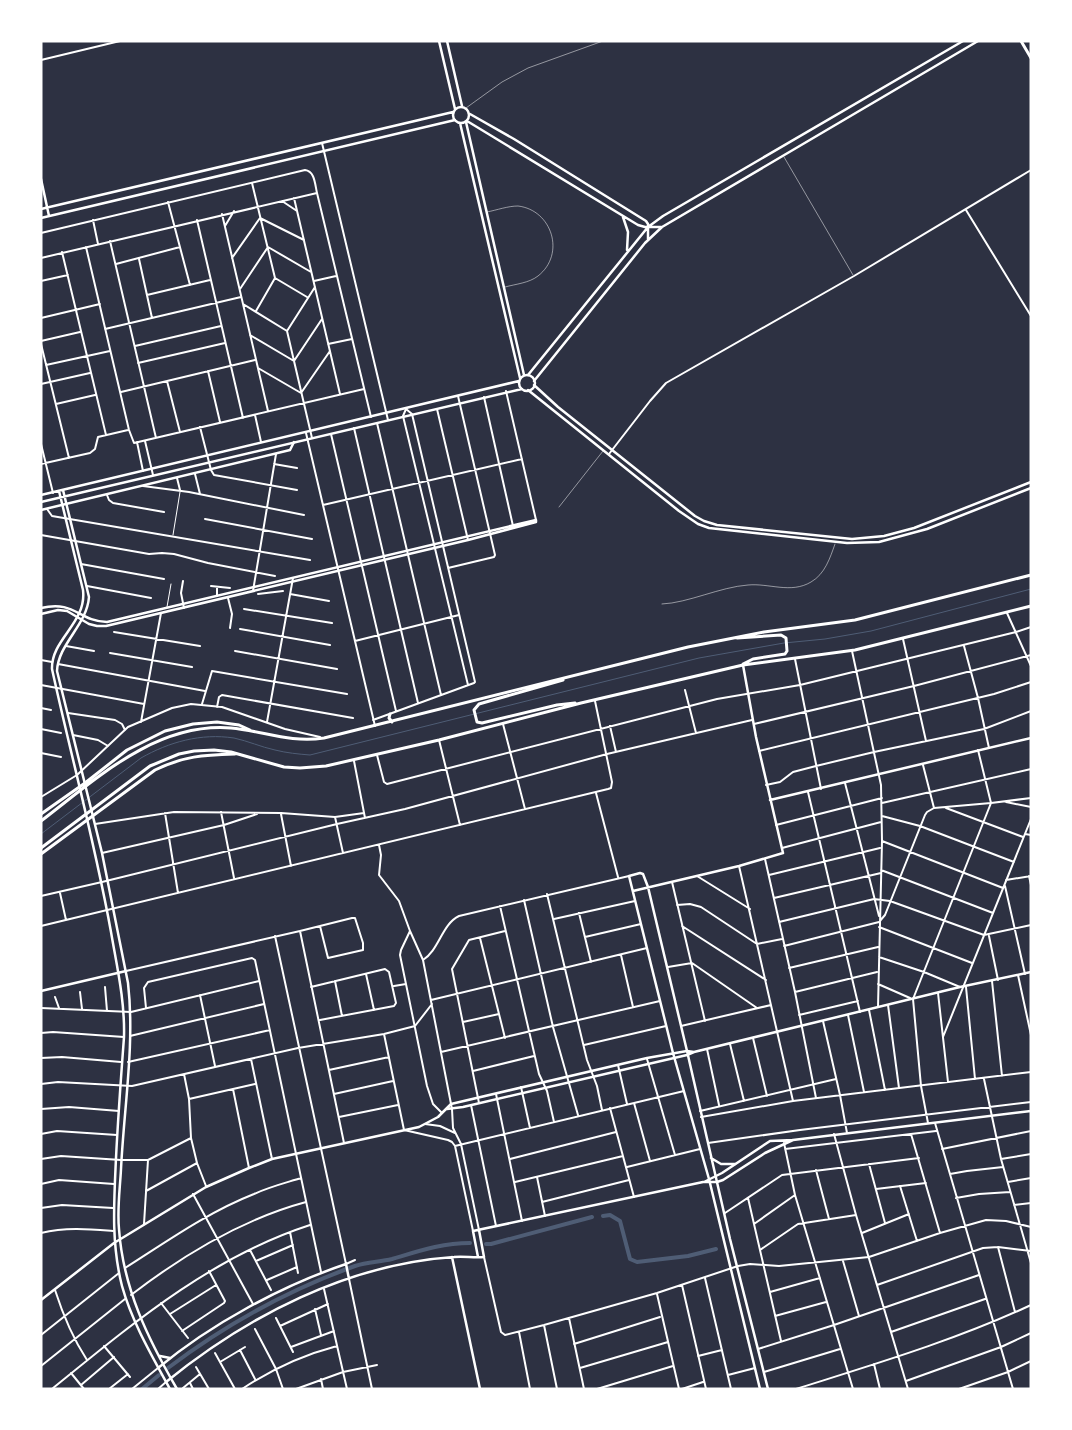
<svg xmlns="http://www.w3.org/2000/svg" width="1072" height="1430" font-family="'Exo 2',sans-serif">
<style>
.lines{fill:none;stroke-linecap:round;stroke-linejoin:round}
.stream{stroke:#4f5d75;stroke-width:1}
.canal{stroke:#4f5d75;stroke-width:4}
.service{stroke:#fff;stroke-width:0.5}
.pedestrian{stroke:#fff;stroke-width:1}
.minor{stroke:#fff;stroke-width:2}
.tertiary{stroke:#fff;stroke-width:2.5}
.secondary{stroke:#fff;stroke-width:2.5}
.primary{stroke:#fff;stroke-width:3}
.trunk{stroke:#fff;stroke-width:3}
</style>
<rect width="100%" height="100%" fill="#2d3142"/>
<g class="lines">
<path class="stream" d="M41 834 141 758C169 742 201 733 234 738 248 741 261 747 275 750 287 753 298 754 310 755L699 658 784 643 825 639 871 631 1031 589"/>
<path class="canal" d="M603 1216 610 1215 620 1221 630 1259 637 1262 688 1256 716 1249
M486 1244H491L592 1217
M168 1368C225 1325 288 1290 355 1266 367 1262 380 1262 392 1259 419 1251 442 1243 470 1243
M142 1389 159 1375"/>
<path class="service" d="M466 108 502 82 528 68 603 41
M784 157 853 275
M487 212C497 210 508 206 518 206 552 210 566 254 538 276 529 283 516 284 505 287
M559 507 603 451
M662 604C688 603 720 587 748 585 769 583 791 594 811 582 825 574 830 558 835 544"/>
<path class="pedestrian" d="M173 535 180 492
M167 607 171 584"/>
<path class="minor" d="M41 60 120 41
M322 143 388 420
M252 183 275 278 256 311
M294 198 340 394
M282 201 297 211
M168 202 190 285
M966 210 1031 316
M222 214 268 411
M93 220 98 244
M197 220 243 418
M225 226 234 211
M41 233 305 170C315 171 315 185 317 193L371 417
M110 241 156 438
M86 247 129 430 134 443 364 389
M62 252 106 435
M41 258 317 193
M232 258 260 218 304 240
M139 259 152 318
M116 264 180 247
M275 278 307 297
M41 281 68 275
M314 281 336 276
M240 289 268 247 311 272
M147 295 210 280
M243 304 287 331
M41 318 100 304
M105 329 241 297
M250 335 294 361 322 319
M41 341 80 332
M41 344 69 458
M328 344 352 339
M135 346 221 326
M138 363 225 343
M46 365 110 351
M258 368 301 393 330 351
M208 371 220 422
M167 381 180 432
M41 384 90 373
M506 391 536 520
M121 392 255 360
M484 397 513 526
M56 404 95 395
M437 409 468 540
M255 415 261 442
M377 423 441 695
M200 427 211 470 214 475 297 490
M354 428 418 703
M306 433 375 726
M331 434 396 711
M312 438 287 331 315 287
M145 441 153 475
M137 442 143 471
M41 444 53 493
M609 454 650 401 666 383 854 276 1031 170
M41 464 90 453 95 449 98 437 128 430
M274 464 297 468
M195 474 200 494
M177 478 180 490
M143 486 189 492 304 515
M107 495 109 500 113 503 164 512
M323 505 522 459
M47 509 52 516 310 560
M205 519 312 539
M41 535 149 554 162 553 174 554 208 563 275 576
M81 564 164 579
M448 568 494 557 495 555 458 396
M183 581 181 593 184 608
M87 586 151 598
M211 586 230 588
M253 591 276 454
M258 594 283 591
M290 594 329 601
M217 596V587
M228 598 232 614 230 628
M244 609 332 623
M1007 613 1031 666
M240 629 330 645
M114 632 200 646
M903 639 926 741
M355 641 459 615
M66 646 94 651
M964 646 978 698 989 748
M235 651 337 669
M852 651 881 785 882 841 878 1007
M110 653 192 667
M795 659 821 789
M41 660 52 662
M58 664 205 691
M41 685 144 704
M685 690 696 733
M202 704 212 671 347 694
M217 707 219 697 222 695 353 718
M41 708 51 710
M68 713 115 720 122 724 125 730
M373 720 474 683 475 682 412 414 406 409 403 416 468 685
M141 722 161 613
M267 722 293 578
M503 724 525 809
M754 724 914 686 1031 655
M610 726 616 752
M41 729 61 733
M73 735 98 740 108 746
M439 740 460 825
M759 751 994 694 1031 682
M41 753 61 757
M377 755 384 782 387 784 717 699 800 685 1016 632 1031 627
M354 761 365 818
M845 783 879 916
M766 785 780 782 793 772 816 766 874 752 984 729 1031 711
M808 792 860 1012
M596 793 618 877
M41 797 77 775 128 727 172 708 191 704 222 707 285 729 320 737
M1006 802 1031 807
M882 803 1031 769
M934 808 991 803 1031 798
M946 808 1023 837
M221 812 234 878
M165 813 178 893
M281 814 291 866
M882 816 920 826 1014 862
M335 817 343 853
M95 824 174 812 281 813 335 817 364 813
M776 825 882 798
M1025 834 1031 835
M882 841 1003 888
M379 845 381 855 379 875 399 901 410 931 401 950 400 955 427 1086 433 1104 442 1113
M782 848 881 822
M102 853 224 825 257 814
M765 859 795 992 816 1098
M739 866 793 1101
M881 870 993 913
M769 875 880 848
M697 876 750 909
M1029 876 1031 885
M1006 880 1031 876
M672 882 705 1021
M1005 886 1025 974
M60 893 66 920
M547 894 587 1060 597 1086 602 1110
M41 896 102 882 337 824 405 809 607 754 752 720
M774 898 881 873
M524 900 553 1027 578 1115
M677 905 690 904 701 907 757 944 782 939
M500 906 539 1074 547 1091 554 1122
M579 913 591 962
M554 919 635 901
M779 922 874 899 890 901 984 935 1031 925
M879 922 885 915 925 815 927 812 934 808 923 765
M41 926 608 789 611 788 612 782 595 701
M682 926 766 980
M879 927 972 963
M300 931 352 918H355L363 943V950L328 958 320 926
M410 931 423 960 452 1109 453 1128 461 1144 479 1230
M275 936 346 1264 355 1260
M989 936 998 980
M585 937 641 924
M480 938 505 1038
M784 946 879 922
M621 955 633 1007
M879 957 924 972 960 987
M423 960C439 950 442 924 459 916L629 876
M668 967 692 963 757 1008
M789 968 878 947
M126 971 300 931 344 1143
M366 974 374 1010
M1018 975 1031 1035
M335 981 342 1016
M992 981 1002 1076
M878 984 910 998
M394 986 406 984
M105 987 107 1011
M311 987 385 969 389 972 396 1003 394 1006 320 1020
M966 987 975 1079
M80 992 82 1009
M795 992 877 972
M938 993 948 1082
M200 995 215 1066
M55 997 59 1008
M431 1000 647 948
M888 1005 899 1088
M41 1008 131 1012 259 981
M146 1008 144 988 148 982 252 958 255 960 321 1272
M869 1010 885 1090
M799 1015 858 1001
M848 1015 864 1092
M823 1021 840 1095 847 1133
M463 1022 499 1014
M681 1026 771 1005
M41 1033 53 1032 124 1037
M384 1034 404 1130 448 1140 452 1142 455 1146
M130 1036 264 1004
M943 1037 1031 819
M753 1038 767 1096
M730 1044 744 1101
M584 1045 666 1026
M707 1049 719 1105
M441 1052 660 1001
M41 1058 62 1057 121 1062
M251 1059 272 1159
M647 1059 675 1155
M128 1062 270 1030
M618 1065 627 1104
M329 1070 389 1057
M473 1071 534 1056
M184 1074 189 1099 191 1138 197 1163 206 1186
M984 1079 1001 1159 1031 1263
M41 1084 58 1082 132 1086 298 1048 384 1034 415 1026 432 1004
M521 1087 530 1128
M233 1089 249 1168
M334 1094 393 1081
M496 1094 522 1221
M189 1099 255 1084
M479 1103 452 969 469 940 505 931
M634 1103 650 1161
M471 1105 496 1226
M610 1108 634 1197
M41 1109 69 1107 119 1111
M700 1111 836 1079
M339 1117 398 1105
M701 1117 793 1101 1031 1072
M928 1123 921 1086 913 999 991 803 978 750
M935 1123 1013 1389
M425 1124 440 1126 455 1133
M41 1134 57 1131 117 1135
M834 1134 856 1215 908 1389
M911 1134 940 1233
M708 1143 800 1130 1031 1102
M784 1143 795 1195 853 1389
M455 1146 684 1091
M455 1146 473 1231
M785 1149 936 1131
M942 1149 1031 1131
M41 1159 61 1156 121 1160H148L191 1138
M510 1159 616 1132
M1001 1159 1031 1154
M869 1164 885 1223
M627 1167 700 1149
M816 1170 829 1219
M950 1174 967 1171 1003 1167
M537 1177 545 1216
M515 1182 623 1156
M1008 1182 1031 1178
M41 1184 59 1180 114 1184
M900 1186 917 1241
M876 1189 926 1183
M146 1191 197 1163
M193 1194 253 1304
M748 1198 781 1341
M956 1198 979 1194 1010 1192
M542 1202 629 1180
M1014 1205 1031 1203
M41 1208 62 1205 113 1208
M725 1213 782 1175 919 1158
M144 1224 148 1160
M754 1224 795 1195
M290 1232 298 1273
M41 1233C66 1227 88 1229 113 1231
M862 1233 909 1214
M998 1247 1015 1312
M250 1250 271 1290
M760 1250 798 1224 856 1215
M484 1257 501 1332 505 1335 544 1325 657 1293 738 1266 750 1264 779 1266 869 1257 940 1233 986 1220 1006 1221 1031 1227
M256 1261 293 1245
M843 1261 859 1316
M125 1268C166 1242 208 1212 254 1194 269 1187 285 1183 301 1178
M705 1278 731 1389
M349 1279 372 1389
M267 1280 297 1267
M682 1285 706 1389
M877 1285 983 1248 998 1247 1031 1251
M324 1289 347 1389
M55 1290C63 1315 72 1337 87 1360
M770 1292 820 1278
M657 1294 679 1389
M131 1295C183 1255 243 1219 306 1202
M161 1303 188 1338
M315 1309 321 1335
M170 1314 216 1285
M775 1316 826 1302
M276 1318 293 1352
M569 1318 584 1389
M544 1325 557 1389
M280 1326 328 1304
M255 1329 276 1369 283 1389
M182 1331 224 1303 225 1301 209 1271
M519 1332 530 1389
M891 1332 985 1299
M41 1335 119 1273
M574 1344 660 1317
M104 1346 130 1377
M291 1347 334 1331
M758 1349 834 1325 979 1275
M240 1350 255 1379
M215 1353 235 1389
M698 1356 722 1350
M220 1362 245 1347
M874 1364 880 1389
M41 1366 125 1299
M196 1367 209 1389
M580 1368 668 1342
M764 1372 840 1349
M71 1373 84 1389
M728 1375 755 1368
M321 1379 323 1389
M906 1381 1001 1347 1031 1333
M190 1383 193 1389
M81 1385 114 1357
M183 1388 200 1374
M52 1389C132 1324 211 1257 310 1225
M109 1389 128 1374
M132 1389 158 1368
M158 1389 166 1382
M242 1389C272 1369 303 1355 337 1346
M296 1389 343 1372 377 1365
M597 1389 673 1366
M682 1389 703 1382
M796 1389C875 1364 956 1340 1031 1305
M959 1389 1008 1372 1031 1361"/>
<path class="tertiary" d="M439 41 455 109
M447 41 462 106
M453 115a8 8 0 1 1 16 0a8 8 0 1 1-16 0Z
M470 114 514 139 646 221 648 224V240
M467 121 638 225 645 227H661
M466 122 524 375
M460 123 520 378
M41 179 49 216
M41 209 453 112
M623 217 628 232 627 250
M41 218 455 120
M528 375 648 227 663 216 963 41
M534 381 645 243 662 227 978 41
M534 385 558 407 695 516 704 521 717 525 852 539 884 536 914 528 1031 482
M528 390 679 511 698 524 709 528 847 543 879 542 927 529 1031 488
M41 510 290 450 294 442
M41 608C75 600 78 621 107 622L536 520V522L468 540 106 626H97L89 624 67 611 58 610 41 614
M770 800 1031 738
M633 891 739 866 783 853 756 737 743 665
M41 991 126 971
M673 1053 629 876 640 873 643 874 648 887 687 1051
M704 1182 722 1173 770 1141 793 1140 1031 1111
M452 1257 480 1389
M478 1257 473 1231 703 1182H717L723 1180 765 1153 793 1140
M158 1368C211 1324 281 1286 346 1264L349 1279
M166 1382C247 1316 348 1264 454 1257 464 1256 474 1258 484 1257L479 1230"/>
<path class="secondary" d="M519 383a8 8 0 1 1 16 0a8 8 0 1 1-16 0Z
M63 490 89 597C87 625 58 644 57 671L102 853 128 983C135 1044 124 1107 121 1169 120 1189 117 1209 119 1229 123 1288 148 1339 177 1389
M59 491 83 590C87 623 51 639 52 669 71 756 95 843 111 932 117 967 125 1001 124 1037 121 1077 118 1118 116 1158 114 1202 111 1243 122 1286 132 1322 152 1356 170 1389
M41 495 519 381
M41 502 522 389
M687 1051 730 1239 768 1389
M673 1053 709 1179 760 1389
M447 1109 463 1107 687 1055 694 1052 960 987 1031 972
M711 1158 721 1164H735
M41 1300 114 1243 206 1187 249 1168 272 1159 419 1127 438 1117 451 1104 647 1058 687 1051 694 1052
M160 1356 170 1358"/>
<path class="primary" d="M1021 41 1031 58"/>
<path class="trunk" d="M737 638 781 635 786 638 787 651 785 654 753 659 743 664
M563 680 479 704 474 710 477 722 482 723 557 705 575 703
M390 714 389 718 392 722
M41 814 85 783 127 750 165 731 193 724 217 722 239 725 250 730
M41 821C96 779 156 722 231 728 264 731 289 743 324 738L688 647 764 632 855 620 1031 575
M41 848 150 766 179 754 194 751 214 750 231 752 284 767 300 768 326 766 439 740 581 703 743 665 855 650 1031 606
M41 854 155 770C184 756 203 755 235 754"/>
</g>
<rect width="1072" height="1430" fill="none" stroke="#ffffff" stroke-width="85"/>
</svg>
